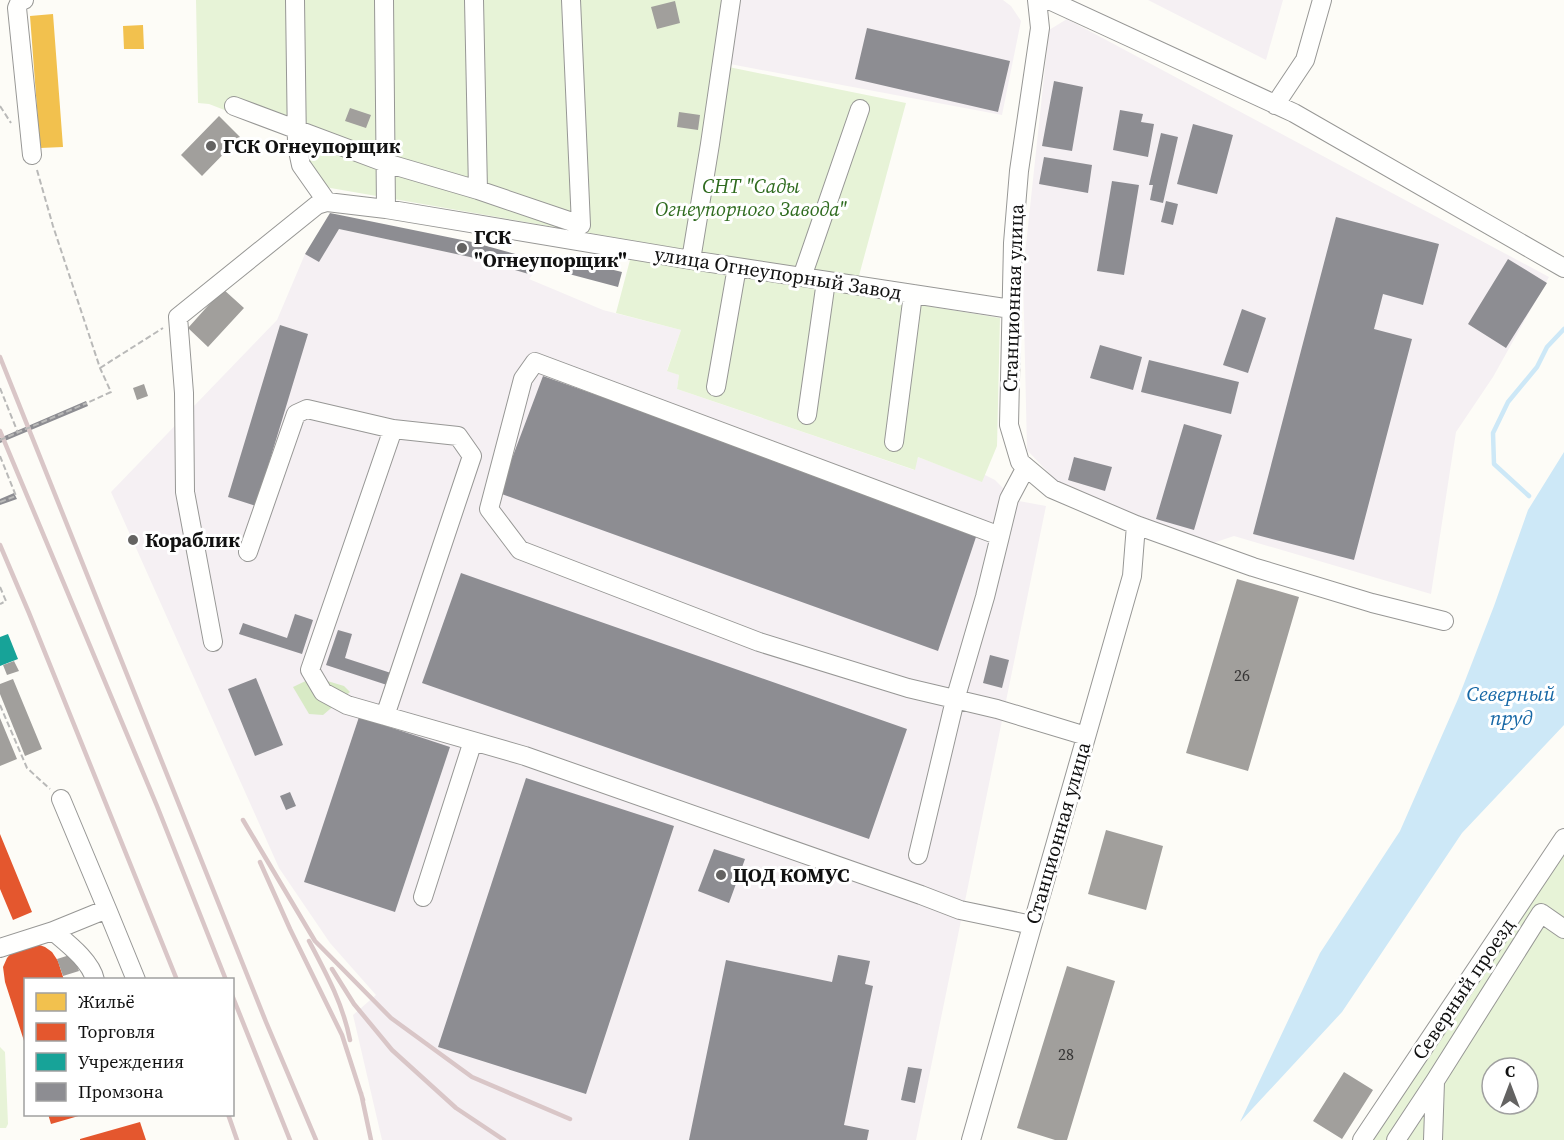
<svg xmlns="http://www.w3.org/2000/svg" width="1564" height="1140" font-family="'Source Serif 4',serif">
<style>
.industrial{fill:#f5f0f3}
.green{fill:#e7f3d7;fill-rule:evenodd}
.forest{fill:#d8eac5}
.water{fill:#cde8f7}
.homes{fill:#f2c14e}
.shops{fill:#e4572e}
.public{fill:#17a398}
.industry{fill:#8d8d92}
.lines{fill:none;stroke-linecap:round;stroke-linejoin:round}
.stream{stroke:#cde8f7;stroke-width:4.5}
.building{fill:#a19f9c}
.minor-casing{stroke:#979795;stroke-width:20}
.path{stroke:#b9b9b8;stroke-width:2;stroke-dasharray:6 3;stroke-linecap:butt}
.minor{stroke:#fffffe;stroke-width:18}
.rail{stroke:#d9c6c7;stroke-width:4.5}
.path-bridge{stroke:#b9b9b8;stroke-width:2;stroke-dasharray:6 3;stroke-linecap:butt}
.poi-dot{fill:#646362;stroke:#fff;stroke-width:2}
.labels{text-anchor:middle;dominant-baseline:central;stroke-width:6;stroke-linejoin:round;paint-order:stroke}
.number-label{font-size:16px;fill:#353434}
.poi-label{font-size:20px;font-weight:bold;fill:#111;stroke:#fff;text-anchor:start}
.park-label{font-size:20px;font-style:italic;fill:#2f6b1f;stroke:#fff}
.street-label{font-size:20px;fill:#111;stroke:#fff}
.water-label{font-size:21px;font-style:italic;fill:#1768a6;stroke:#fff}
</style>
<rect width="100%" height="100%" fill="#fdfcf7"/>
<path class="industrial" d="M741 0H1003L1011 6 1021 21 1002 115 730 64Z
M1148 0H1283L1266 60Z
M1067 19 1549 277 1493 377 1456 432 1431 594 1234 536 1213 543 1063 488 1027 450 1023 273 1049 30Z
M339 229 470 257 532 275 529 279 603 310 681 330 667 370 679 375 677 389 914 470 918 457 981 481 983 474 995 480 1005 490 1003 498 1046 506 916 1140H382L353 1015 376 995 330 943 279 868 111 492 277 320 305 254 319 261Z"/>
<path class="green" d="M196 0H723L714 64 906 103 854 294 1000 318 997 446 982 482 918 457 915 470 677 389 679 375 667 371 681 330 616 313 635 241 319 186 294 137 209 104 198 103Z
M1564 850V1140H1370ZM1492 1068H1528V1104H1492Z
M0 1047 5 1052 8 1124 6 1128H0Z"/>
<path class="forest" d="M314 677 344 686 350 692 323 715 309 714 293 687Z"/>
<path class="water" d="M1564 452V725L1462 833 1342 1012 1240 1122 1320 953 1400 831 1458 699 1494 606 1528 510Z"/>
<path class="homes" d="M53 14 63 147 40 148 30 16Z
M143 25 144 49H124L123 26Z"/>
<path class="shops" d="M0 834 32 912 13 920 0 889Z
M37 944 45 947 52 952 58 961 64 980H26L25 1044 5 982 3 967 7 958 12 952Z
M48 1114H82V1115L51 1124Z
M140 1122 146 1140H80V1139Z"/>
<path class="public" d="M8 634 18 659 0 666V637Z"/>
<path class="industry" d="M867 28 1010 61 998 112 855 79Z
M1054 81 1083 87 1072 151 1042 146Z
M1120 110 1143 114 1141 122 1154 124 1148 157 1113 150Z
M1193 124 1233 135 1217 194 1177 184Z
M1161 133 1178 137 1163 203 1150 200 1153 185H1149Z
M1044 157 1092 165 1088 193 1039 184Z
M1112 181 1139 185 1124 275 1097 271Z
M1166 201 1178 204 1173 225 1161 222Z
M330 213 472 242 537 260 532 275 470 257 339 229 319 262 305 254Z
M1336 217 1439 244 1423 305 1383 294 1374 329 1412 339 1354 560 1253 534Z
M1508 259 1547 283 1506 348 1468 324Z
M573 260 622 272 618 287 569 274Z
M1242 309 1266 318 1248 373 1223 365Z
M280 325 308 334 256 506 228 497Z
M1100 345 1142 357 1133 390 1090 378Z
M1149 360 1239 382 1231 414 1141 392Z
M543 376 978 531 938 651 499 493Z
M86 401 88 406 0 443V438Z
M1184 424 1222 435 1194 530 1156 519Z
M1074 457 1112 467 1105 491 1068 480Z
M14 493 17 499 0 505V499Z
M461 573 907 729 869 839 422 683Z
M295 614 313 620 302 654 239 634 243 623 287 638Z
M338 630 352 634 345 658 394 674 390 686 326 665Z
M990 655 1009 660 1002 688 983 683Z
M256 678 283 745 255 756 228 689Z
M359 717 450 747 395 912 304 882Z
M526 778 674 826 586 1094 438 1047Z
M290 792 296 806 286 810 280 796Z
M714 849 745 859 729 903 698 891Z
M838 955 870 961 865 984 873 986 844 1125 869 1130 867 1140H689L726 960 832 982Z
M908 1067 922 1069 915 1103 901 1100Z"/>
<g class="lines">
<path class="stream" d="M1529 496 1494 464 1493 433 1508 402 1537 367 1547 347 1564 329"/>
</g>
<path class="building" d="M675 1 680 23 657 29 651 7Z
M350 108 371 115 366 128 345 121Z
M679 112 700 115 698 130 677 127Z
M219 116 240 137 202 176 181 155Z
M223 289 244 308 208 347 188 328Z
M144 384 148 396 137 400 133 388Z
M1237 579 1299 597 1248 771 1186 753Z
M14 661 19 671 7 675 3 665Z
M13 679 42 749 25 756 0 694V684Z
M0 718 17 759 0 766Z
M1106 830 1163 846 1146 910 1088 894Z
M73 954 79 971 63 976 57 959Z
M1067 966 1115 981 1067 1140H1055L1017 1128Z
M1344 1072 1373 1090 1342 1139 1313 1121Z"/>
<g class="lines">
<defs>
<path id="minor" d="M24 0 20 1 17 8 32 155
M295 0 297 146 301 165 327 202
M384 0 386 209
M474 0 478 190
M1037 0 1040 28 1019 171 1013 243 1009 425 1020 462 1052 489 1136 525 1253 567 1372 603 1444 621
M1049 0 1294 113 1564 268
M1275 105 1305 60 1322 0
M234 106 386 163 478 190 581 225 571 0
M691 260 710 144 731 0
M802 277 860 109
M716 387 737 267
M807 415 826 281
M894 442 913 294
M1026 467 1009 499 1000 536 535 362 523 379 489 509 520 550 759 642 908 688 997 709 1086 736
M248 552 296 414 307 409 393 429
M213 642 185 492 184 393 178 317 317 205 327 202 386 209 691 260 1011 309
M385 716 472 456 458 436 393 429 310 670 323 692 347 705 525 756 921 895 960 910 1032 925
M61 799 107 909
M918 855 955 700 985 597 1000 536
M423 897 473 741
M53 931 107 909 136 980
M0 948 53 931C67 943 91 961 95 980
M971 1140 1132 576 1136 525
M1362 1140 1564 838
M1396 1140 1435 1081 1541 913 1564 929
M1433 1140 1435 1082"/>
</defs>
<use href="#minor" class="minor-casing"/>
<path class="path" d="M0 106 11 123
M37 170 53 226 100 368 111 392 87 403
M100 368 163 328
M0 388 18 433
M0 456 16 496 0 502
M0 587 6 601 0 604
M0 705 27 768 50 789"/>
<use href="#minor" class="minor"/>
<path class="rail" d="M0 357 266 1022 316 1140
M0 431 157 806 226 980
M0 545 29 613 177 980
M243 820 315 941 391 1018 472 1077 570 1119
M260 862 290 929 342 1035 363 1100
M309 941C326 973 343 1004 350 1040
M332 969 354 1004 392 1050 456 1108 504 1140
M232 995 290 1140
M361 1093 371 1140
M228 1114 237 1140"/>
<path class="path-bridge" d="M0 440 87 403"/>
</g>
<g class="poi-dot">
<circle cx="211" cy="146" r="6"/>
<circle cx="462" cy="248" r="6"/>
<circle cx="133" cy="540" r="6"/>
<circle cx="721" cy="875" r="6"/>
</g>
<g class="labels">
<g class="number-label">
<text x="1242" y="675">26</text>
<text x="1066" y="1054">28</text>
</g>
<g class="poi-label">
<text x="223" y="146">ГСК Огнеупорщик</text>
<text x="474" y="237">ГСК<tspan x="474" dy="23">"Огнеупорщик"</tspan></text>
<text x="145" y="540">Кораблик</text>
<text x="733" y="875">ЦОД КОМУС</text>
</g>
<g class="park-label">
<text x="751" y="186">СНТ "Сады<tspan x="751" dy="23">Огнеупорного Завода"</tspan></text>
</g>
<g class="street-label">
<text transform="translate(778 273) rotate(9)">улица Огнеупорный Завод</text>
<text transform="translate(1013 298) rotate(-88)">Станционная улица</text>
<text transform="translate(1058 833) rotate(-74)">Станционная улица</text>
<text transform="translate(1463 989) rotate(-56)">Северный проезд</text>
</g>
<g class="water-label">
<text x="1511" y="693">Северный<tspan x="1511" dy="24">пруд</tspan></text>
</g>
</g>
<rect x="24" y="978" width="210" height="138" fill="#ffffff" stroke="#a0a0a0" stroke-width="1.5"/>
<rect x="36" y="993" width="30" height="18" fill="#f2c14e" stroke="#a0a0a0" stroke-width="1.5"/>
<text x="78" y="1008" font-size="18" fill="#111111">Жильё</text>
<rect x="36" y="1023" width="30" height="18" fill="#e4572e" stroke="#a0a0a0" stroke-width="1.5"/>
<text x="78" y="1038" font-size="18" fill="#111111">Торговля</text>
<rect x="36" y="1053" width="30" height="18" fill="#17a398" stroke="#a0a0a0" stroke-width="1.5"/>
<text x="78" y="1068" font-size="18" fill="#111111">Учреждения</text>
<rect x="36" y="1083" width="30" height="18" fill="#8d8d92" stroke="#a0a0a0" stroke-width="1.5"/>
<text x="78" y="1098" font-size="18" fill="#111111">Промзона</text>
<g transform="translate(1510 1086)"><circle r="28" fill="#ffffff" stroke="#a0a0a0" stroke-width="1.5"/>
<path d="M0-4.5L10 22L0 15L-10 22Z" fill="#646362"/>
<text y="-9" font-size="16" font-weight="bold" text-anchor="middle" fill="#111111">С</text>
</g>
</svg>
